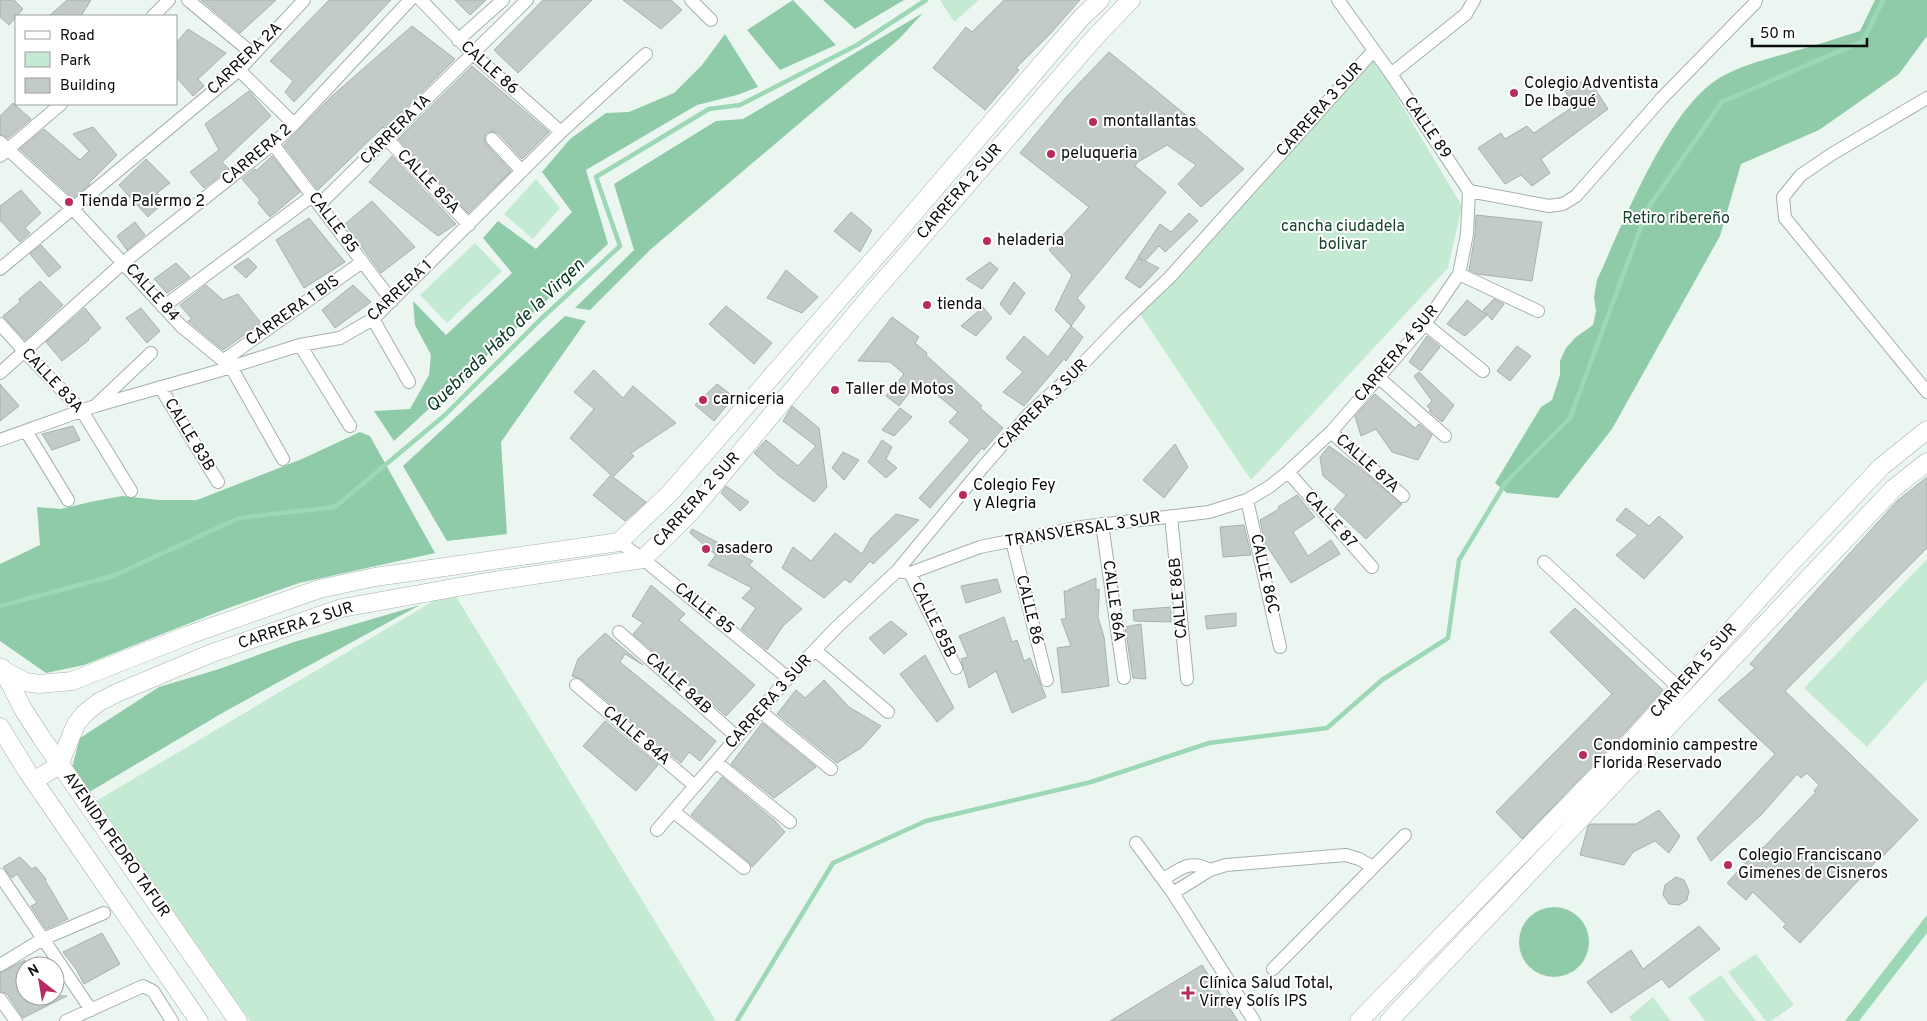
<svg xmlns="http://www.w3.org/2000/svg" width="1927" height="1021" font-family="Overpass,sans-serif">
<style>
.green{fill:#c5ead3}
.forest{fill:#8fcba8}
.water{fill:#9cd8b5}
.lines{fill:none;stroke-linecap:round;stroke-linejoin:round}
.stream{stroke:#9cd8b5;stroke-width:4.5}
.building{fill:#c2cbc5;stroke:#a8b1ab}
.street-casing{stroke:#a7b0ab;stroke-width:14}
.secondary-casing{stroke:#a7b0ab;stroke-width:19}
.street{stroke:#fff;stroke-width:12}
.secondary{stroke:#fff;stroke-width:18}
.poi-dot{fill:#b72b60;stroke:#fff;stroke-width:2}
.labels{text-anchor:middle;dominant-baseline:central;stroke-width:4;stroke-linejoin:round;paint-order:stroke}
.street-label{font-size:16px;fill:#090c0a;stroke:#fff}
.poi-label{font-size:16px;fill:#090c0a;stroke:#fff;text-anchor:start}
.park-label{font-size:16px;fill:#16452d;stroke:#fff}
.water-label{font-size:18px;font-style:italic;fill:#063821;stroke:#fff}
</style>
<rect width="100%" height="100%" fill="#ecf6f0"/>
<path class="green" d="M940 0H979L954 22Z
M1373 57 1462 206 1448 268 1251 480 1140 314Z
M536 179 560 208 533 239 504 214Z
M475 243 502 271 447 323 420 295Z
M1927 559V679L1867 747 1804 688Z
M452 590 716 1021H250L96 801Z
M1756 954 1794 1005 1771 1021H1766L1728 972Z
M1721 975 1756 1021H1705L1688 998Z
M1653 997 1671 1021H1632L1629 1017Z"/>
<path class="forest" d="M793 0 836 45 780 70 747 30Z
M823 0H904L855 29Z
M1875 0H1927V36L1899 74 1819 130 1741 164 1720 236 1612 429 1558 498 1507 493 1495 483 1541 407 1552 400 1560 375V361L1566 348 1576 337 1593 325 1596 311 1594 297 1597 280C1623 224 1669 104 1723 76 1744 64 1768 59 1791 52 1814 46 1837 38 1860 31Z
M923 13 899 39 651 249 590 310 575 308 634 250 614 184 716 121 743 119Z
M725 34 758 87 737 95 697 105 586 170 608 244 394 441 374 411 410 409 429 375 431 355 415 325 413 301 446 335 512 273 483 238 498 221 536 249 572 212 542 172 570 139 606 113 629 112 674 93 702 65Z
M565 316 586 321 501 442 507 534 447 541 403 466Z
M360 432 370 436 435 553 299 583 223 610 84 665 46 673 0 641V564L40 545 37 507 61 509 90 502 122 496 160 500H197L302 459Z
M420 605 224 712 86 794 71 771 80 738 159 687 216 670 294 642Z
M1519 942a35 35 0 1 1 70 0a35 35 0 1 1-70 0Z"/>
<path class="water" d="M1927 915V933L1859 1021H1845Z"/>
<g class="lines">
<path class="stream" d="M0 606 113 576 239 518 335 507 445 415 541 319 620 246 596 177 709 109 740 105 857 45 926 0
M737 1021 833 863 926 821 1091 782 1209 743 1327 728 1382 680 1448 638 1459 560 1506 482 1570 418 1648 208 1722 102 1863 41 1883 0"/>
</g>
<path class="building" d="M0 0H14L23 9 9 25 0 17Z
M67 0H91L81 16H49Z
M201 0H276L240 33Z
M329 0H391L294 102 285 92 293 81 270 61Z
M455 0H486L470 15Z
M543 0H592L518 73 494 50Z
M623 0H671L682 10 661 29Z
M1004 0H1080L1050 34 1016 68 1019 70 985 110 933 68 966 27 972 32Z
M412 26 455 59 385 129 383 127 318 190 284 145 332 96Z
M188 29 226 53 198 79 204 86 193 96 176 77V43Z
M1109 52 1198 125 1195 127 1244 169 1201 207 1178 184 1196 165 1167 145 1138 162 1135 166 1166 192 1077 298 1085 307 1071 326 1055 310 1072 275 1049 250 1089 207 1020 153 1068 95Z
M472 66 549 132 522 159 498 133 491 131 486 133 484 140 486 144 511 171 468 213 398 139Z
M1588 78 1608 109 1541 159 1550 173 1532 186 1521 175 1505 184 1478 148 1501 133 1505 139 1527 126 1534 133 1574 106 1565 91Z
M249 91 271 116 222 162 229 169 204 188 190 172 219 150 205 124Z
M13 103 31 119 8 138 0 134V116Z
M93 127 117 155 89 183 90 184 73 198 20 149 44 129 80 160 89 151 73 134Z
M272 156 300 192 270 217 258 203 260 200 242 179 255 169 256 171Z
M392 156 456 224 438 236 369 182Z
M146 159 170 183 157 193 165 201 148 217 119 185Z
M21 190 41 213 25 228 30 233 20 242 0 220V206Z
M372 201 415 247 381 273 345 224Z
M851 212 872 230 860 252 834 231Z
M1189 213 1198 221 1165 252 1159 246 1145 261 1159 268 1140 288 1125 278 1138 258 1143 261 1138 257 1160 224 1171 232Z
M1476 215 1542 222 1532 281 1477 274 1469 270 1475 235Z
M309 218 345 262 304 288 276 240Z
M135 222 145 235 127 250 117 236Z
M41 245 61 267 49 277 30 254Z
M248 258 257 267 246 278 234 267Z
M990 262 998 269 982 289 966 279Z
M176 263 190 277 167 293 154 279Z
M786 270 818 297 802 313 767 298Z
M40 281 63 305 25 340 3 316 20 302 19 299Z
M1014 282 1025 293 1010 315 1000 304Z
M206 285 223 300 238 294 261 323 223 350 188 321 192 319 180 305Z
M353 285 371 302 335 328 322 310Z
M1494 299 1504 304 1492 320 1483 310Z
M1467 300 1487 315 1465 336 1447 324Z
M726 306 772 343 754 364 709 324Z
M983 307 992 318 976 336 961 326Z
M85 308 101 328 88 339 89 340 62 361 46 342Z
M141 308 160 331 147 343 126 318Z
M892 317 919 337 915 343 927 353 926 355 982 406 980 408 1003 428 984 450 982 448 930 508 919 498 970 440 949 422 958 412 919 380 899 406 886 396 904 374 890 362 858 361Z
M1071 326 1083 337 1066 361 1064 359 1024 406 1003 392 1023 372 1006 358 1024 336 1048 357Z
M1427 336 1440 347 1421 371 1409 362Z
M1517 346 1531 356 1510 381 1497 371Z
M594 370 623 398 633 386 676 423 631 453 634 456 613 477 646 502 625 521 593 495 611 475 570 438 594 409 574 392Z
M1419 372 1454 405 1442 422 1429 411 1431 410 1427 406 1432 401 1414 376Z
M0 384 19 406 0 421Z
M717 384 734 397 714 421 695 405Z
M1375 394 1415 428 1419 424 1432 435 1418 460 1392 452 1376 429 1361 436 1355 416Z
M792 406 819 428 827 487 814 502 778 475 754 453 766 440 798 466 816 446 783 421Z
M900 408 912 417 894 436 882 430Z
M73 426 80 440 52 450 42 434Z
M882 440 892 447 886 459 897 468 886 478 868 462Z
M1175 444 1188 467 1164 498 1143 480Z
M1329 446 1358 467 1402 504 1366 539 1334 509 1346 495 1323 476 1320 457Z
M843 452 859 460 844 480 832 468Z
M1927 477V548L1785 691 1918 820 1883 856 1882 855 1800 943 1783 927 1786 924 1753 892 1746 900 1727 883 1761 846 1763 848 1816 792 1814 791 1819 785 1807 773 1801 778 1797 774 1762 814 1711 861 1697 838 1775 754 1718 700 1755 668 1750 664 1897 501Z
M726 486 749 502 740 511 721 493Z
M1297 495 1315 517 1293 532 1308 556 1331 540 1340 554 1291 583 1265 543 1260 520 1279 509 1278 507Z
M1626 508 1649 526 1659 516 1683 537 1644 579 1616 555 1638 535 1616 520Z
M896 514 919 520 873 564 870 561 850 583 845 579 824 598 782 568 793 547 811 561 835 533 862 554 871 538Z
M1244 525 1251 555 1223 557 1220 527Z
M692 529 753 561 749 565 802 609 783 626 767 650 741 629 756 608 742 598 752 588 708 565 716 555 690 533Z
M1096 578V590L1099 589V597L1098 617 1104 637 1109 686 1062 693 1057 648 1071 646 1061 619H1066L1064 591H1069L1068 590Z
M997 579 1001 592 966 603 961 586Z
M651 585 685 614 679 620 755 685 726 716 633 634 643 623 632 616Z
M1171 607V622L1134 621 1133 610Z
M1575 608 1663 690 1629 728 1522 839 1496 812 1612 694 1550 632Z
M1236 613V626L1207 629 1205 616Z
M1004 617 1012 642 1017 640 1024 661 1030 658 1046 697 1012 713 996 671 969 688 961 659 968 657 959 636Z
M891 621 907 634 884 654 869 638Z
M1141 624 1146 679 1133 678 1125 627Z
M605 633 643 665 625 654 620 662 716 741 700 761 689 752 681 763 581 679 572 676 578 659Z
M925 655 954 708 937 722 900 674Z
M824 680 849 707 881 726 861 748 837 763 777 714 796 690 805 698Z
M605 721 658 765 636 791 583 746Z
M762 723 816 767 774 798 731 764Z
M722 777 775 821 785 832 752 867 749 862 691 815Z
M1659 810 1680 836 1669 853 1655 841 1633 852 1624 865 1580 855 1588 826 1590 824H1636Z
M20 857 32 869 36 867 46 879 45 880 68 919 46 929 31 906 37 903 17 874 12 878 3 867Z
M1676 877 1684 880 1689 891 1687 900 1679 905 1669 904 1663 895 1665 885Z
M1699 926 1720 949 1669 988 1662 979 1611 1013 1587 982 1631 950 1643 969Z
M102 933 120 964 84 984 76 969 63 952Z
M25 960V996H67L23 1018 7 994 0 991V973Z
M1202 965 1238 1021H1110Z"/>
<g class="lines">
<defs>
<path id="street" d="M188 0 253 54
M421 0 472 53 561 132
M691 0 711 20
M1338 0 1391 74 1469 191 1549 206 1563 204 1576 196 1662 98 1755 3 1756 0
M153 16 169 0
M458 40 503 0
M239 70 294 124
M1391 74 1466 14 1474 0
M1927 98 1832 154 1801 175 1783 197 1785 218 1927 392
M387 139 469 225
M492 139 522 171
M0 142 73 209 181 326 231 367 283 459
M273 144 392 301
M0 156 61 104
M319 205 527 0
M0 269 239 70 304 0
M1459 274 1538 311
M163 307 312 196
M373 319 409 382
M0 324 24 351 82 411 131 491
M1425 324 1483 371
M300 345 350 426
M224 360 362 262
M0 373 124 262 273 144 294 124 410 0
M1378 377 1445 436
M160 387 218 482
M95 406 151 353
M26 431 68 500
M1331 432 1403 496
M0 440 95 406 218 371 300 345 340 338 373 319 561 132 646 54
M1288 472 1372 567
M1247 500 1280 647
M1171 516 1187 679
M1102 524 1124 678
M1012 541 1047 680
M619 542 643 559 788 678
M1544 562 1679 688
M897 571 910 573 980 547 1081 527 1209 512 1247 500 1269 487 1288 472 1331 432 1425 324 1459 274 1467 234 1469 191
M910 573 956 668
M619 632 737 737
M815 650 888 712
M576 685 695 786
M760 711 831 769
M716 762 790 822
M674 812 744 868
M657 830 788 678 837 627 897 571 983 467 1028 415 1075 372 1123 322 1170 277 1374 50
M1136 843 1173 893 1254 1021
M0 875 91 1010
M1163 879C1181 869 1189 859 1210 870
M1173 893 1210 870 1226 865 1346 855 1359 859 1373 867
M0 965 43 939 104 913
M1273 969 1405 835
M0 999 16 1021
M66 1021 143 986 153 991 172 1021"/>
<path id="secondary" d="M2 668 23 709 41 737 238 1021
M3 670 25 682 39 684 72 681 189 635 319 589 375 577 619 542 670 493 895 235 1081 18 1100 0
M0 727 27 771 199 1021
M34 781 59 765 76 724 85 713 99 702 119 692 212 653 342 608 481 583 643 559 690 513 873 293 1098 34 1131 0
M1359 1021 1637 735 1790 564 1881 467 1927 430
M1389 1021 1894 488 1927 462"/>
</defs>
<use href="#street" class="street-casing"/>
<use href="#secondary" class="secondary-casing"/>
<use href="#street" class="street"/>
<use href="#secondary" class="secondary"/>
</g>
<g class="poi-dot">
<circle cx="1514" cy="93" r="5"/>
<circle cx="1093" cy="122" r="5"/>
<circle cx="1051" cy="154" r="5"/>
<circle cx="69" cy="202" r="5"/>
<circle cx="987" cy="241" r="5"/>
<circle cx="927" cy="305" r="5"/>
<circle cx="835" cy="390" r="5"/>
<circle cx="703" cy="400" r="5"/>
<circle cx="963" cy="495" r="5"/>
<circle cx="706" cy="549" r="5"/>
<circle cx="1583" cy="755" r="5"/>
<circle cx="1728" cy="865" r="5"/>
<path d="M1185.5 985.5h5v5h5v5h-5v5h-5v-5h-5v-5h5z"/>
</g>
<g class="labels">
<g class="street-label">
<text transform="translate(245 59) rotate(-44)">CARRERA 2A</text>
<text transform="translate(489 68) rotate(42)">CALLE 86</text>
<text transform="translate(1320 110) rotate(-48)">CARRERA 3 SUR</text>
<text transform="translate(1427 128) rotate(56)">CALLE 89</text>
<text transform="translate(396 130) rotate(-45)">CARRERA 1A</text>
<text transform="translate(257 155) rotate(-40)">CARRERA 2</text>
<text transform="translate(428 182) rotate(46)">CALLE 85A</text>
<text transform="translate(960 192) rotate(-49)">CARRERA 2 SUR</text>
<text transform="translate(333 223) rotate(53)">CALLE 85</text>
<text transform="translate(400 291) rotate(-43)">CARRERA 1</text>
<text transform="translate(152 293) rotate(48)">CALLE 84</text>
<text transform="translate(293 311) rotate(-35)">CARRERA 1 BIS</text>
<text transform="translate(1397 354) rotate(-50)">CARRERA 4 SUR</text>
<text transform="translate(52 381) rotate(47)">CALLE 83A</text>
<text transform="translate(1043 405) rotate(-45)">CARRERA 3 SUR</text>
<text transform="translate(189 435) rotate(59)">CALLE 83B</text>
<text transform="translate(1367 464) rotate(42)">CALLE 87A</text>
<text transform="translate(697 500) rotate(-48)">CARRERA 2 SUR</text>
<text transform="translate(1330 520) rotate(48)">CALLE 87</text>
<text transform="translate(1083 530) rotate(-9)">TRANSVERSAL 3 SUR</text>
<text transform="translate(1264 574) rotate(77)">CALLE 86C</text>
<text transform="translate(1179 598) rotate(-95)">CALLE 86B</text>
<text transform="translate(1113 601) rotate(82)">CALLE 86A</text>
<text transform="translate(704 609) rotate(39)">CALLE 85</text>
<text transform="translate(1029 610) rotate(76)">CALLE 86</text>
<text transform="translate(933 620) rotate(64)">CALLE 85B</text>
<text transform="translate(296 626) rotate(-18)">CARRERA 2 SUR</text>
<text transform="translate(1694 671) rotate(-48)">CARRERA 5 SUR</text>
<text transform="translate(678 684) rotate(42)">CALLE 84B</text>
<text transform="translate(769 702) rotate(-48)">CARRERA 3 SUR</text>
<text transform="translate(636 736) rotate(40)">CALLE 84A</text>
<text transform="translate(116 845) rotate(55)">AVENIDA PEDRO TAFUR</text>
</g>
<g class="poi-label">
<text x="1524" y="84">Colegio Adventista<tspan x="1524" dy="18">De Ibagué</tspan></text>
<text x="1103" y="122">montallantas</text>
<text x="1061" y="154">peluqueria</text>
<text x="79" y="202">Tienda Palermo 2</text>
<text x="997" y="241">heladeria</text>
<text x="937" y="305">tienda</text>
<text x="845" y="390">Taller de Motos</text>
<text x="713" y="400">carniceria</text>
<text x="973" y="486">Colegio Fey<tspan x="973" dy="18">y Alegria</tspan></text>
<text x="716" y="549">asadero</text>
<text x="1593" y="746">Condominio campestre<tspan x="1593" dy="18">Florida Reservado</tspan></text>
<text x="1738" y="856">Colegio Franciscano<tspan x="1738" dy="18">Gimenes de Cisneros</tspan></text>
<text x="1199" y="984">Clínica Salud Total,<tspan x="1199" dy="18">Virrey Solís IPS</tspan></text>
</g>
<g class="park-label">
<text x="1676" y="219">Retiro ribereño</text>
<text x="1343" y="227">cancha ciudadela<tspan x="1343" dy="18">bolivar</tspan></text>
</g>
<g class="water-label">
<text transform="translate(506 336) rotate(-44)">Quebrada Hato de la Virgen</text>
</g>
</g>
<rect x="15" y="15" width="162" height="90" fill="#ffffff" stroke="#9d9e9d"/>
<rect x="25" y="31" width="25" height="8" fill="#ffffff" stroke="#9d9e9d"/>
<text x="60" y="40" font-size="15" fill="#090c0a">Road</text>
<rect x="25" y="52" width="25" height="15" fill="#c5ead3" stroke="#9d9e9d"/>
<text x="60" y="65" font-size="15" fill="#090c0a">Park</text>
<rect x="25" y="78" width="25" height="15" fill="#c2cbc5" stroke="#9d9e9d"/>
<text x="60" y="90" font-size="15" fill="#090c0a">Building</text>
<g transform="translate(40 981) rotate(329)"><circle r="24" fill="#ffffff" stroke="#9d9e9d"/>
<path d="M0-4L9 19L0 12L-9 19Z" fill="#b72b60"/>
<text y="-8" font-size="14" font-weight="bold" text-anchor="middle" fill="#090c0a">N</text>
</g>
<path d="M1752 38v8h115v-8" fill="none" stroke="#090c0a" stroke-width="2.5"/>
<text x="1760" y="38" font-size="15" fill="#090c0a" stroke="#ffffff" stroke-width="4" paint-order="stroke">50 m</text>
</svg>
